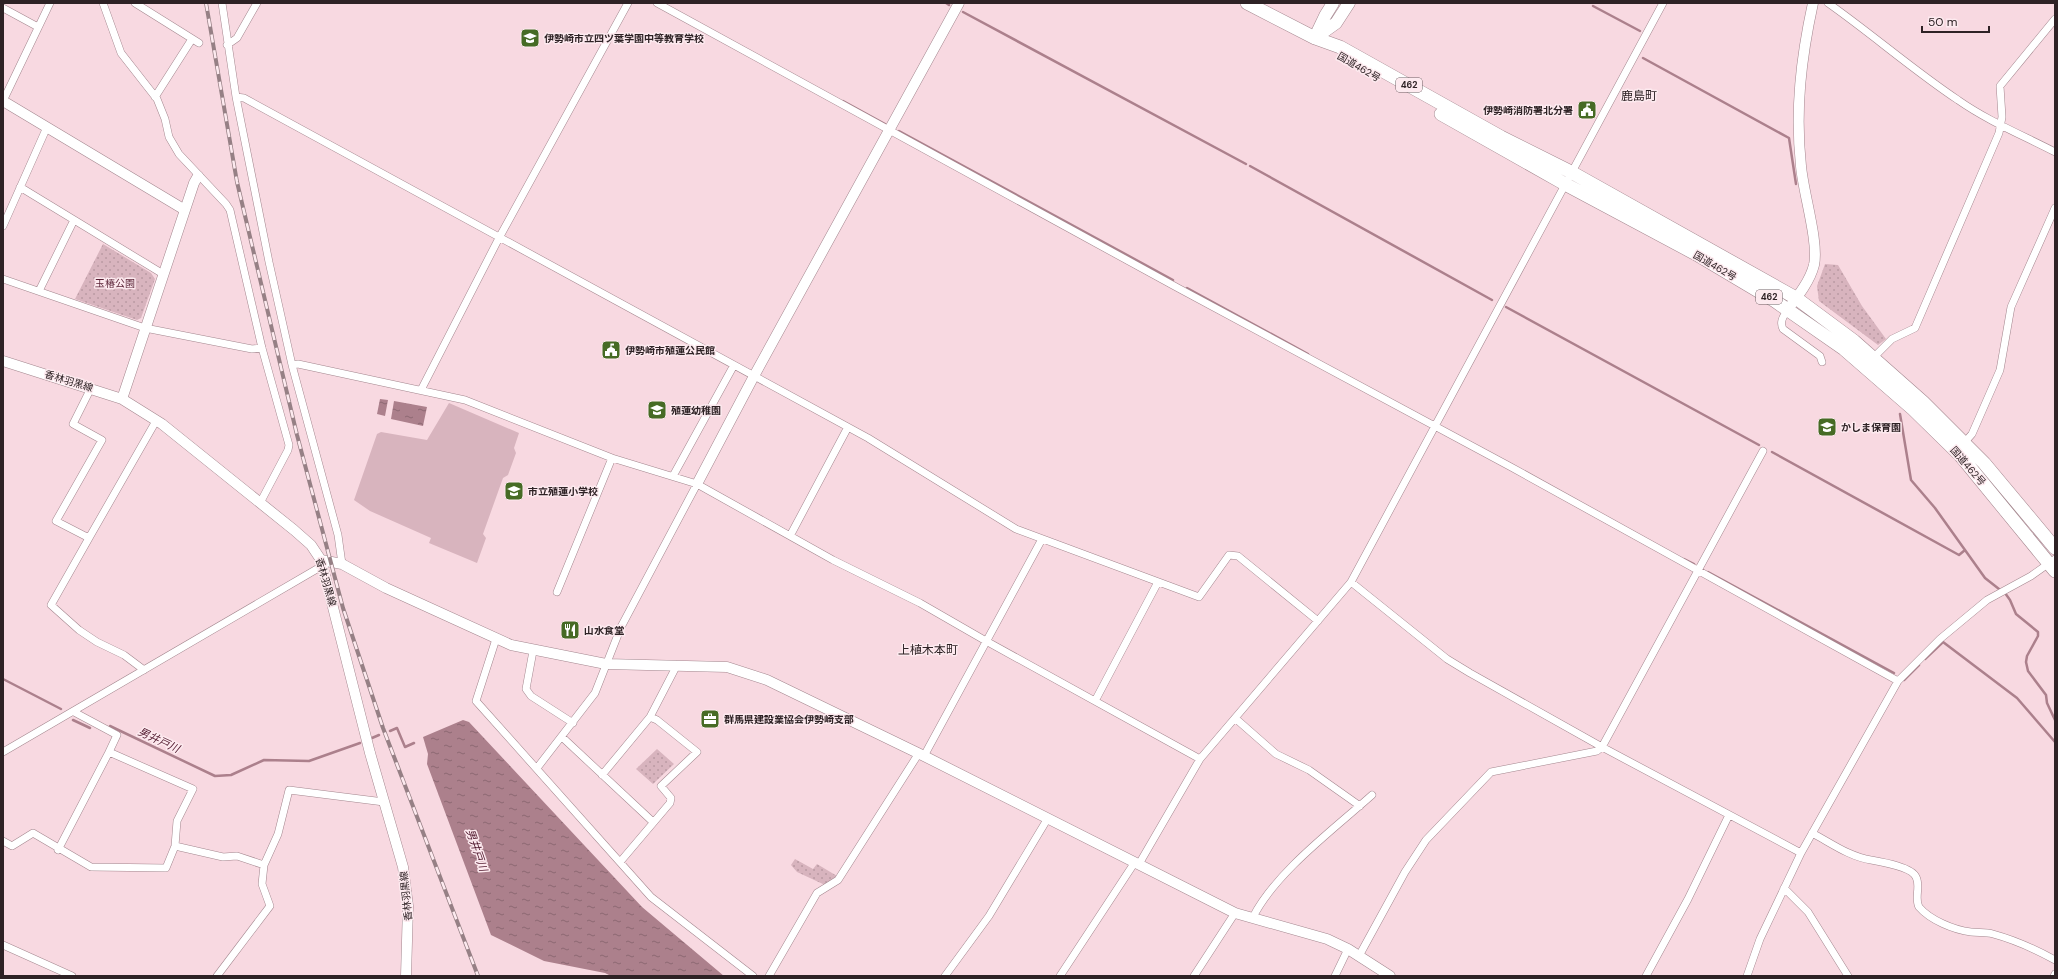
<svg xmlns="http://www.w3.org/2000/svg" width="2058" height="979" font-family="'DM Sans','Noto Sans JP',sans-serif">
<style>
.park{fill:url(#park-dots)}
.pitch{fill:#d8b4be}
.water{fill:url(#water-ripples)}
.lines{fill:none;stroke-linecap:round;stroke-linejoin:round}
.stream{stroke:#ac808c;stroke-width:2.5}
.street-casing{stroke:#a3868e;stroke-width:8}
.secondary-casing{stroke:#a3868e;stroke-width:11}
.primary-casing{stroke:#a3868e;stroke-width:13}
.highway-casing{stroke:#a3868e;stroke-width:14}
.street{stroke:#fff;stroke-width:7}
.secondary{stroke:#fff;stroke-width:10}
.primary{stroke:#fff;stroke-width:12}
.highway{stroke:#fff;stroke-width:13}
.rail-casing{stroke:#968085;stroke-width:4}
.rail{stroke:#fdeaef;stroke-width:2.5;stroke-dasharray:8;stroke-linecap:butt}
.labels{text-anchor:middle;dominant-baseline:central;stroke-width:3;stroke-linejoin:round;paint-order:stroke}
.shield{fill:#fdeaef;stroke:#6c5e62;stroke-width:1}
.shield-label{font-size:9px;font-weight:bold;fill:#2e2225}
.poi-label{font-size:10px;font-weight:bold;fill:#2e2225;stroke:#fdeaef;text-anchor:start}
.street-label{font-size:10px;fill:#2e2225;stroke:#fdeaef}
.park-label{font-size:10px;fill:#561d32;stroke:#fdeaef}
.water-label{font-size:11px;font-style:italic;fill:#4e162b;stroke:#fdeaef}
.quarter-label{font-size:12px;fill:#2e2225;stroke:#fdeaef}
</style>
<defs>
<pattern id="park-dots" width="8" height="8" patternUnits="userSpaceOnUse"><rect width="8" height="8" fill="#d8b4be"/><path d="M2 2h.1M6 6h.1" fill="none" stroke="#ba9aa3" stroke-width="1.8" stroke-linecap="round"/></pattern>
<pattern id="water-ripples" width="26" height="14" patternUnits="userSpaceOnUse"><rect width="26" height="14" fill="#ac808c"/><path d="M2 4q2-2 4 0t4 0M15 11q2-2 4 0t4 0" fill="none" stroke="#8c6872"/></pattern>
</defs>
<rect width="100%" height="100%" fill="#f8d9e1"/>
<path class="park" d="M103 244 151 273 155 279 141 318 137 320 75 299Z
M1825 264 1838 265 1862 306 1886 339 1878 345 1819 301 1817 286Z
M657 749 674 764 653 784 636 769Z
M795 859 813 869 817 864 837 876 825 885 797 872 791 865Z"/>
<path class="pitch" d="M449 403 519 433 514 448 516 453 508 475 503 478 483 534 486 538 477 563 429 543 431 538 370 511 354 500 377 434 381 432 427 440Z"/>
<path class="water" d="M380 399 388 400 385 416 377 414Z
M394 401 427 407 423 426 391 419Z
M463 720 469 722 642 907 724 976H611L605 973 544 961 491 935 427 764 428 754 423 737Z"/>
<g class="lines">
<path class="stream" d="M946 3 949 5
M1593 6 1640 31
M963 12 1246 164
M1643 58 1789 138 1796 184
M843 101 885 124
M899 131 1173 280
M1250 166 1492 300
M1187 288 1308 354
M1506 307 1759 445
M1900 414 1911 480 1935 508 1965 550
M1772 452 1959 555 1965 550 1985 578 1999 589
M1684 559 1694 564
M1708 572 1894 673
M2005 593 2010 600 2016 614 2038 632V636L2027 656 2026 662 2028 671 2046 695 2047 703 2055 720
M1925 659 1943 642 2017 698 2055 742
M3 679 61 709
M1904 680 1919 665
M73 720 90 728
M110 726 215 776 231 775 264 760 309 761 360 743
M390 731 397 728 405 747 414 743
M372 738 379 735"/>
<defs>
<path id="street" d="M103 3 121 53 157 99 165 119 169 137 179 154 226 204 230 210 262 348 289 445 288 450 260 503
M135 3 199 43
M222 3 236 97 269 262 292 365 338 535 342 564
M657 3 1178 288 1511 467 1898 681
M1828 3C1872 34 1913 70 1958 100 1988 121 2022 135 2055 152
M3 8 38 27
M227 45 237 38 257 3
M155 97 192 39
M236 97 244 98 868 438 1016 529 1199 597 1229 555 1238 556 1318 621
M3 101 50 3
M20 187 163 274
M3 226 47 127
M3 279 145 328 252 349 262 348
M39 291 74 220
M1788 309C1784 316 1779 321 1783 329L1820 356 1822 362
M1874 357 1892 339 1915 328 1999 133 2002 117 2000 86 2055 19
M292 365 298 364 465 400 612 458 697 484 833 560 920 603 986 641 1200 759
M91 388 73 424 102 440 56 521 89 538 51 605 79 630 97 642 124 655 144 670
M421 390 499 238 628 3
M1964 443 1972 434 2000 370 2011 307 2055 208
M673 476 734 365
M790 536 848 427
M89 538 156 421
M1351 582 1447 659 1470 673 1602 747 1801 853
M557 592 612 458
M496 639 476 701 651 897 753 976
M533 651 526 689 531 696 573 723
M1095 701 1158 582
M1235 718 1276 754 1309 770 1360 806
M562 737 653 822
M3 752 322 566
M924 756 1042 539
M537 768 595 693 621 627 697 484
M602 775 650 717 677 665
M1812 833C1831 843 1850 857 1871 860 1882 862 1912 867 1916 877 1921 886 1914 898 1919 907 1930 920 1954 930 1971 932 1978 933 1986 932 1993 934 2015 940 2035 949 2055 960
M3 841 12 846 33 833 91 867 166 868 175 846 177 821 193 789 109 752 117 735 74 712
M175 846 223 857 237 856 264 865
M58 850 109 752
M620 862 670 803 671 798 661 786 697 752 657 720 650 717
M1139 864 1200 759 1351 582 1663 3
M1784 888 1808 912 1848 976
M1253 917C1276 872 1334 829 1372 795
M3 945 72 976
M1359 956 1405 872 1426 840 1491 772 1597 751 1602 747 1763 451
M217 976 270 906 262 884 264 865 278 834 289 790 384 802
M769 976 817 893 838 880 919 753
M945 976 989 916 1048 818
M1060 976 1135 862
M1194 976 1235 913
M1335 976 1348 949
M1646 976 1688 899 1729 815
M1747 976 1760 939 1801 853 1898 681 1940 639 1987 600 2031 576 2055 559
M2054 976 2055 974"/>
<path id="secondary" d="M3 101 185 210
M1788 309C1798 296 1810 281 1814 265 1819 242 1803 192 1801 166 1795 110 1801 58 1813 3
M3 361 122 399 162 424 294 530 311 545 321 560 370 753 403 867 408 906 406 976
M122 399 194 183 198 176
M697 484 754 376 959 3
M321 560 342 564 386 588 511 645 606 664 727 667 767 680 924 756 1235 913 1327 939 1348 949 1390 976"/>
<path id="primary" d="M1315 37 1325 16 1333 3
M1315 38 1336 23 1349 3"/>
<path id="highway" d="M1247 3 1315 38 1340 47 1501 137 1571 172 1796 298 1854 341 1923 402 1984 463 2055 548
M1441 114 1565 184 1696 254 1775 301 1844 349 1913 409 1960 455 2055 571"/>
</defs>
<use href="#street" class="street-casing"/>
<use href="#secondary" class="secondary-casing"/>
<use href="#primary" class="primary-casing"/>
<use href="#highway" class="highway-casing"/>
<use href="#street" class="street"/>
<use href="#secondary" class="secondary"/>
<use href="#primary" class="primary"/>
<use href="#highway" class="highway"/>
<defs>
<path id="rail" d="M206 3 237 182 297 435 343 608 383 728 478 976"/>
</defs>
<use href="#rail" class="rail-casing"/>
<use href="#rail" class="rail"/>
</g>
<defs>
<symbol id="school-square" viewBox="-11 -11 22 22"><rect x="-9" y="-9" width="18" height="18" rx="4" fill="#466b25" stroke="#fdeaef"/><path d="M0-5L7-2L0 1L-7-2ZM-4 1L0 2.5L4 1V4Q0 6-4 4Z" fill="#fff"/></symbol>
<symbol id="civic-square" viewBox="-11 -11 22 22"><rect x="-9" y="-9" width="18" height="18" rx="4" fill="#466b25" stroke="#fdeaef"/><path d="M-.6-6.5H3V-4.5H.6V-3L4-1V1h2V6H-6V1h2V-1L-.6-3ZM-1.2 2.5V6h2.4V2.5Z" fill="#fff"/></symbol>
<symbol id="restaurant-square" viewBox="-11 -11 22 22"><rect x="-9" y="-9" width="18" height="18" rx="4" fill="#466b25" stroke="#fdeaef"/><path d="M-5-6h1v4h1v-4h1v4h1v-4h1v5L-1.5 .5V6h-2V.5L-5-1ZM5-6V6H3V1.5H1.5Q1.5-4 5-6Z" fill="#fff"/></symbol>
<symbol id="office-square" viewBox="-11 -11 22 22"><rect x="-9" y="-9" width="18" height="18" rx="4" fill="#466b25" stroke="#fdeaef"/><path d="M-6-3h4V-5.5h4V-3h4V5H-6ZM-1-4.5V-3h2v-1.5ZM-6 0V1H6V0Z" fill="#fff"/></symbol>
</defs>
<g fill-rule="evenodd">
<use href="#school-square" x="519" y="27" width="22" height="22"/>
<use href="#civic-square" x="1576" y="99" width="22" height="22"/>
<use href="#civic-square" x="600" y="339" width="22" height="22"/>
<use href="#school-square" x="646" y="399" width="22" height="22"/>
<use href="#school-square" x="1816" y="416" width="22" height="22"/>
<use href="#school-square" x="503" y="480" width="22" height="22"/>
<use href="#restaurant-square" x="559" y="619" width="22" height="22"/>
<use href="#office-square" x="699" y="708" width="22" height="22"/>
</g>
<g class="labels">
<g class="shield">
<rect x="1396" y="78" width="26" height="14" rx="3"/>
<rect x="1756" y="290" width="26" height="14" rx="3"/>
</g>
<g class="shield-label">
<text x="1409" y="85">462</text>
<text x="1769" y="297">462</text>
</g>
<g class="poi-label">
<text x="544" y="38">伊勢崎市立四ツ葉学園中等教育学校</text>
<text x="1573" y="110" text-anchor="end">伊勢崎消防署北分署</text>
<text x="625" y="350">伊勢崎市殖蓮公民館</text>
<text x="671" y="410">殖蓮幼稚園</text>
<text x="1841" y="427">かしま保育園</text>
<text x="528" y="491">市立殖蓮小学校</text>
<text x="584" y="630">山水食堂</text>
<text x="724" y="719">群馬県建設業協会伊勢崎支部</text>
</g>
<g class="street-label">
<text transform="translate(1359 67) rotate(30)">国道462号</text>
<text transform="translate(1715 266) rotate(30)">国道462号</text>
<text transform="translate(69 381) rotate(17)">香林羽黒線</text>
<text transform="translate(1968 466) rotate(49)">国道462号</text>
<text transform="translate(326 582) rotate(74)">香林羽黒線</text>
<text transform="translate(406 896) rotate(-96)">香林羽黒線</text>
</g>
<g class="park-label">
<text x="115" y="283">玉椿公園</text>
</g>
<g class="water-label">
<text transform="translate(159 740) rotate(25)">男井戸川</text>
<text transform="translate(477 850) rotate(71)">男井戸川</text>
</g>
<g class="quarter-label">
<text x="1639" y="96">鹿島町</text>
<text x="928" y="650">上植木本町</text>
</g>
</g>
<rect width="2058" height="979" fill="none" stroke="#2e2225" stroke-width="8"/>
<path d="M1922 26v6h67v-6" fill="none" stroke="#2e2225" stroke-width="2"/>
<text x="1928" y="26" font-size="12" fill="#2e2225" stroke="#fdeaef" stroke-width="3" paint-order="stroke">50 m</text>
</svg>
